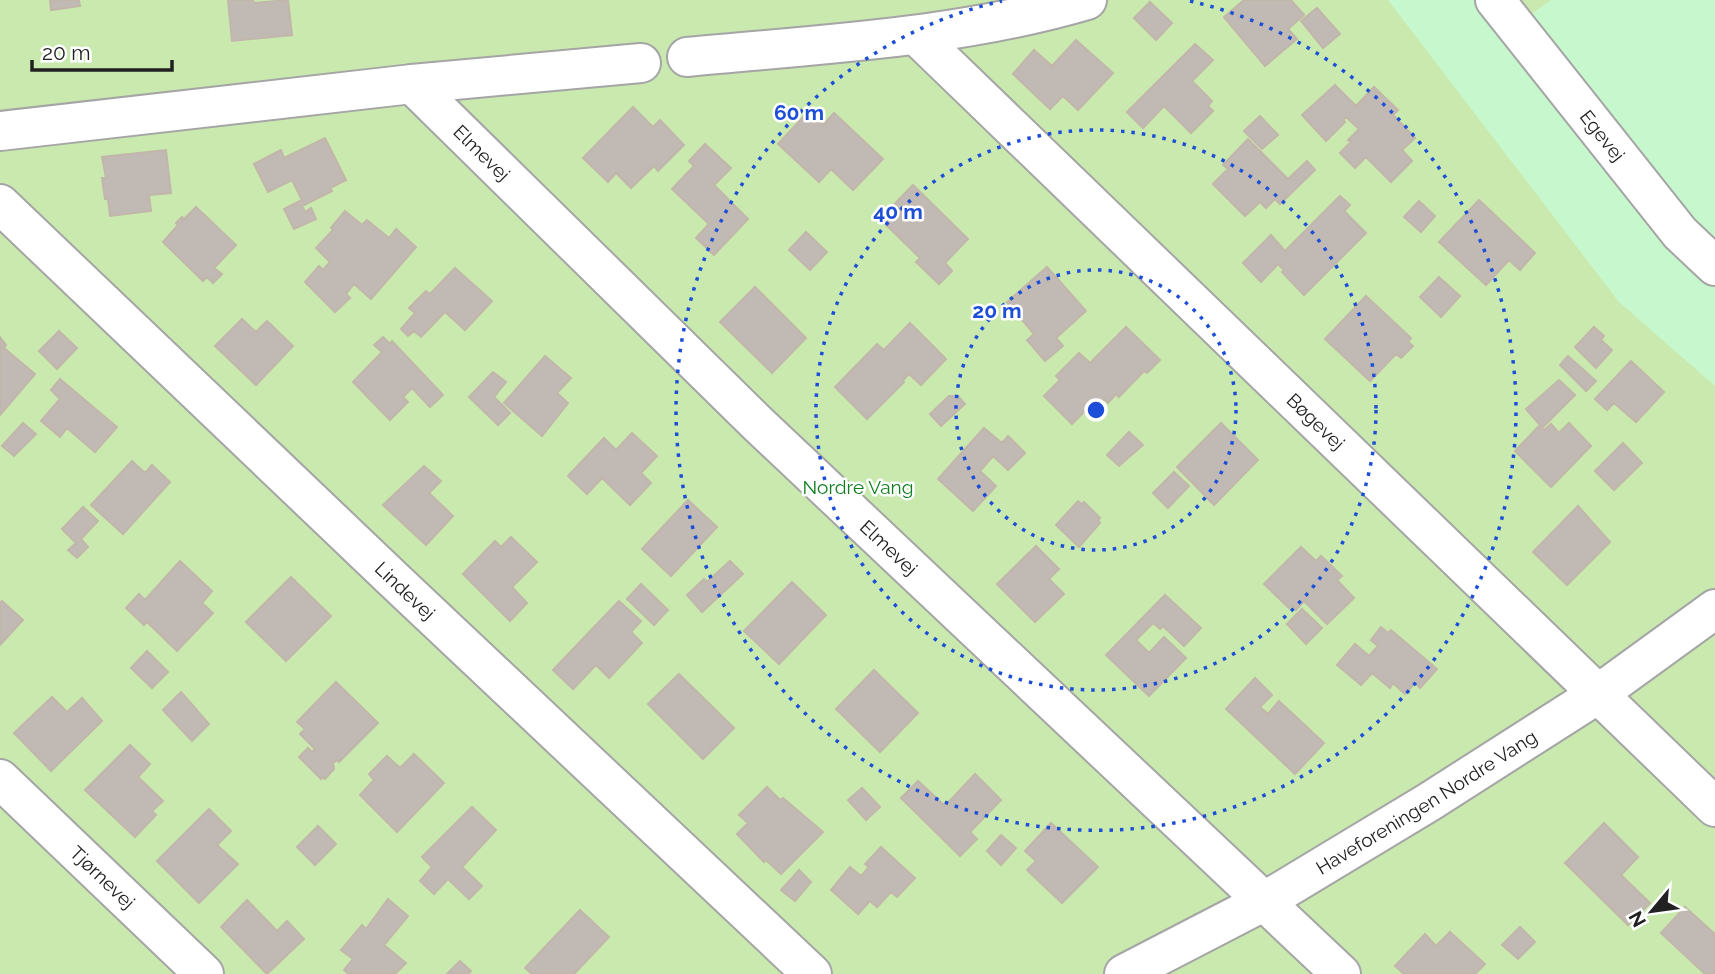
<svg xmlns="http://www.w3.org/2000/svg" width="1715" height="974" font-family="Raleway,sans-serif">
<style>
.grass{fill:#c9e9af}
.park{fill:#c7f8cd}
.building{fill:#c1bab4;stroke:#c2b6aa;stroke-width:2}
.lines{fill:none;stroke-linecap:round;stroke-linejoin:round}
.minor-casing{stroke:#a5a5a5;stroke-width:42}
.minor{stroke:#fff;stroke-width:38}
.ring{fill:none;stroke:#1d4ed8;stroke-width:3.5;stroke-dasharray:3.5 7}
.labels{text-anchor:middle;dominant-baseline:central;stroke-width:5;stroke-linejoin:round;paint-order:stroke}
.street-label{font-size:19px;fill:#212121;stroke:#fff}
.park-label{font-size:19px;fill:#0f7e1e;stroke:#fff}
.centre{fill:#1d4ed8;stroke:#fff;stroke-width:3.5}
.ring-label{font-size:21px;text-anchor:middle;font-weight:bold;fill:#1d4ed8;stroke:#fff;stroke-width:5;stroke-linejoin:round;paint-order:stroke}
</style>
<rect width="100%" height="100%" fill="#f1eee7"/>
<path class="grass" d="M0 0H1715V974H0Z"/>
<path class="park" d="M1388 0H1482L1507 31 1551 0H1715V386L1619 302Z"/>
<path class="building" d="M50 0H79L80 6 51 10Z
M228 0H253L254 3 288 0 292 35 232 41Z
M1244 0H1291L1304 15 1288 29 1297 39 1265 66 1224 17Z
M1150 2 1172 23 1156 40 1134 18Z
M1317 8 1340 34 1323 48 1301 21Z
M1076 40 1113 73 1078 110 1063 96 1050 109 1013 74 1034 50 1052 66Z
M1195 44 1213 60 1192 81 1212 101 1208 106 1213 111 1191 133 1164 106 1143 128 1127 112Z
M1335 85 1356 106 1374 87 1398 110 1393 115 1415 138 1402 150 1412 161 1391 182 1366 157 1355 168 1340 153 1351 142 1348 140 1359 129 1346 117 1343 120 1345 122 1326 141 1302 115Z
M633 107 653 127 660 120 684 145 658 171 654 166 631 188 616 173 608 182 583 158Z
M809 111 823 125 834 113 883 159 853 190 831 169 819 182 778 144Z
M1260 116 1278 135 1262 149 1244 131Z
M325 138 346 180 330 188 332 191 302 206 305 212 311 208 316 219 294 229 284 209 302 200 292 180 268 192 254 164 281 150 284 158Z
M1248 139 1288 179 1307 161 1315 170 1280 204 1275 199 1266 208 1260 202 1245 216 1213 184 1228 169 1223 165Z
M705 144 731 168 714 185 748 219 714 255 696 238 709 224 672 189 694 166 689 161Z
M166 150 171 193 149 195 151 211 110 216 108 199H105L102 178H106L102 157Z
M913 185 968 239 945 263 952 271 939 284 916 262 920 258 880 219Z
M1340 196 1350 205 1344 211 1366 233 1304 295 1282 272 1284 270 1278 264 1261 282 1243 263 1271 235 1285 251Z
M1479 200 1535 253 1520 270 1509 260 1486 285 1439 242Z
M1419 201 1435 216 1421 232 1404 217Z
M196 207 236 245 214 268 222 274 213 283 207 277 203 281 163 242 178 225 176 223 182 217 184 219Z
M345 211 362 225 367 220 389 238 396 229 416 247 371 299 354 284 346 294 350 298 335 312 305 282 319 266 323 270 330 262 316 248 333 230 331 228Z
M806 232 827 252 810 270 789 250Z
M1047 267 1086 311 1056 338 1063 346 1045 361 1027 340 1034 334 1007 302Z
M455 268 492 301 465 330 445 312 421 337 414 331 408 336 401 329 415 313 409 308 426 291 430 294Z
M1439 277 1460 296 1441 317 1420 297Z
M755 287 806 338 772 373 720 322Z
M1366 296 1411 338 1408 342 1413 346 1401 358 1396 354 1370 381 1325 339Z
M242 319 256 332 267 321 293 346 256 385 215 346Z
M910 323 946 359 921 385 909 374 903 380 904 382 867 419 835 387 877 344 884 350Z
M1126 327 1160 360 1147 373 1144 371 1119 397 1116 394 1108 403 1104 399 1095 409 1091 405 1072 424 1044 396 1060 380 1056 376 1079 353 1090 363Z
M1594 327 1604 336 1601 340 1612 350 1596 368 1575 347Z
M59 331 77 348 57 369 39 351Z
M0 337 6 345 4 348 35 374 0 415Z
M383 337 390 344 392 341 443 395 430 407 412 388 403 397 408 402 390 420 353 382 382 352 374 345Z
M545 356 571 378 557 393 568 403 542 436 504 403Z
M1568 356 1596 381 1586 391 1560 365Z
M1631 361 1664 392 1636 422 1614 403 1607 410 1595 399Z
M493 372 506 382 494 397 510 413 498 425 469 397Z
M60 379 117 427 95 452 67 428 60 437 41 421 60 399 51 390Z
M1559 380 1575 395 1542 428 1544 430 1551 424 1559 433 1569 423 1591 446 1551 487 1515 451 1540 425 1526 409Z
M949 396H958L965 404 941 426 930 414Z
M23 423 36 434 14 456 2 446Z
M1221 423 1258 460 1214 505 1177 467Z
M984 428 1002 443 1008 436 1025 453 1008 470 993 456 980 471 996 486 973 511 938 479Z
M1129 432 1143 445 1119 466 1107 455Z
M632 433 657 456 641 473 651 483 630 505 602 478 587 494 568 476 604 438 616 450Z
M1623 443 1642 463 1614 490 1595 471Z
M132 461 145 473 152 465 170 482 123 534 91 505Z
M424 466 441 481 429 493 453 516 426 545 383 505Z
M1174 472 1189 486 1168 508 1153 493Z
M688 500 717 527 671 576 642 549Z
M1078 501 1082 504 1084 502 1100 518 1098 520 1100 523 1079 547 1056 525Z
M1578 506 1610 542 1567 585 1533 552Z
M83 507 98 521 81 539 88 547 77 558 68 550 76 543 62 529Z
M511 537 537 562 512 587 527 603 510 621 463 574 495 541 501 547Z
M1036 546 1059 569 1049 579 1064 594 1035 622 997 584Z
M1301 547 1316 561 1321 556 1342 576 1337 580 1354 598 1327 624 1304 601 1296 610 1292 605 1289 608 1264 584Z
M180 561 212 591 202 603 213 613 177 651 147 622 144 625 126 608 139 594 145 600Z
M730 561 743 574 702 612 687 595 704 579 707 582Z
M291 577 331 616 286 661 246 622Z
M792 582 826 615 779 664 744 631Z
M641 584 668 610 654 625 627 599Z
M1165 595 1201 628 1184 646 1163 626 1160 629 1153 623 1136 640 1149 653 1164 637 1186 658 1149 696 1106 655Z
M2 601 23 620 0 645V603Z
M619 601 641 621 631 632 642 643 609 678 596 665 573 689 553 670Z
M1302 609 1322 628 1306 644 1287 624Z
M1381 627 1388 633 1391 630 1437 669 1420 688 1415 683 1405 694 1393 683 1390 688 1372 673 1361 685 1337 665 1355 644 1369 656 1378 646 1371 640Z
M147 651 168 672 152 688 131 668Z
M874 670 918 713 880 752 836 709Z
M679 674 734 728 703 759 648 704Z
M1255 678 1272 695 1260 707 1268 714 1279 701 1324 743 1295 774 1226 709Z
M336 682 378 723 339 762 337 760 333 763 334 769 325 779 323 777 321 779 299 757 308 748 312 752 315 749 300 734 305 729 297 722Z
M181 692 209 724 192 741 163 710Z
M52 697 67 712 82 698 102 721 51 771 14 733Z
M130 745 150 764 138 777 163 801 152 811 156 815 135 837 85 790Z
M414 754 444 783 397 832 360 795 374 780 369 774 387 756 400 768Z
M975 774 1001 800 970 832 977 839 960 856 901 798 918 781 945 806Z
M767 787 780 800 783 798 823 832 781 874 766 860 764 862 737 834 748 823 739 815Z
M862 788 880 807 866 820 848 800Z
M472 807 496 830 462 867 482 886 469 899 448 879 434 894 420 881 432 867 422 857Z
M209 809 231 831 217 845 238 864 199 903 157 861Z
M1051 823 1098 867 1062 903 1027 870 1036 861 1025 851Z
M1604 823 1638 857 1621 875 1650 903 1628 925 1565 863Z
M318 826 336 844 315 865 297 847Z
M1001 835 1016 848 1001 865 987 851Z
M881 847 915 878 897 897 891 892 877 907 870 901 858 914 831 890 850 867 861 876 869 867 865 864Z
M799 870 811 882 795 901 781 890Z
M388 899 408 916 384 945 406 963 395 974H349L344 970 353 959 341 950 362 925 366 929Z
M247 900 277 931 287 921 304 939 267 974 221 927Z
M1685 907 1715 934V974H1705L1661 933Z
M580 910 609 937 574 974H532L525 968Z
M1520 927 1535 942 1518 959 1502 945Z
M1450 932 1485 964 1475 974H1404L1395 966 1425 934 1436 946Z
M460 961 471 971 468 974H447Z"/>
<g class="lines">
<defs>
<g id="minor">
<path id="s1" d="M1495 0 1680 233 1715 266"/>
<path id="s2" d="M916 35 1715 807"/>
<path d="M687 57C821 44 958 38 1087 0"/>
<path id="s3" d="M412 84 757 423 1341 974"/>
<path d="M0 131 412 84 641 63"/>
<path id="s4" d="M0 204 394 580 812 974"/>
<path id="s5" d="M0 779 204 974"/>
<path id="s6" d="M1124 974 1265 901 1429 802 1598 694 1715 609"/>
</g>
</defs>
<use href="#minor" class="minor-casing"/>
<use href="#minor" class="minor"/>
</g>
<g class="ring">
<circle cx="1096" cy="410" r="140"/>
<circle cx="1096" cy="410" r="280"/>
<path d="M1190 1A420 420 0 1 1 1002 1"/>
</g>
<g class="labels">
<g class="street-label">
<text stroke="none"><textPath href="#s1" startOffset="173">Egevej</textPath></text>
<text stroke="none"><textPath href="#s3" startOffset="98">Elmevej</textPath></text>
<text stroke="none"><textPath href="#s2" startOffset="556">Bøgevej</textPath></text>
<text stroke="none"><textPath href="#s3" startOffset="665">Elmevej</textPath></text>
<text stroke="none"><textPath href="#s4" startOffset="560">Lindevej</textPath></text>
<text stroke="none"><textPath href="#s6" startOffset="348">Haveforeningen Nordre Vang</textPath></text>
<text stroke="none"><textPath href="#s5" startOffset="142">Tjørnevej</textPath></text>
</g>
<g class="park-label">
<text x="858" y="487">Nordre Vang</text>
</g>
</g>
<circle cx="1096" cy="410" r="10" class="centre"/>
<g class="ring-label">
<text x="799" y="120">60 m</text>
<text x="898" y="219">40 m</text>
<text x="997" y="318">20 m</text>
</g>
<g transform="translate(1652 911) rotate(241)" stroke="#ffffff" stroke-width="5" paint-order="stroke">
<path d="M0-5L12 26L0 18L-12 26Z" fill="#212121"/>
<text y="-10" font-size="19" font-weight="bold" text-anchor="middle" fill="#212121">N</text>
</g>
<path d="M32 60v10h140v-10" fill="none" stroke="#212121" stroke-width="3.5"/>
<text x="42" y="60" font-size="21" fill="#212121" stroke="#ffffff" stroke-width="5" paint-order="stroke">20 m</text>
</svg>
